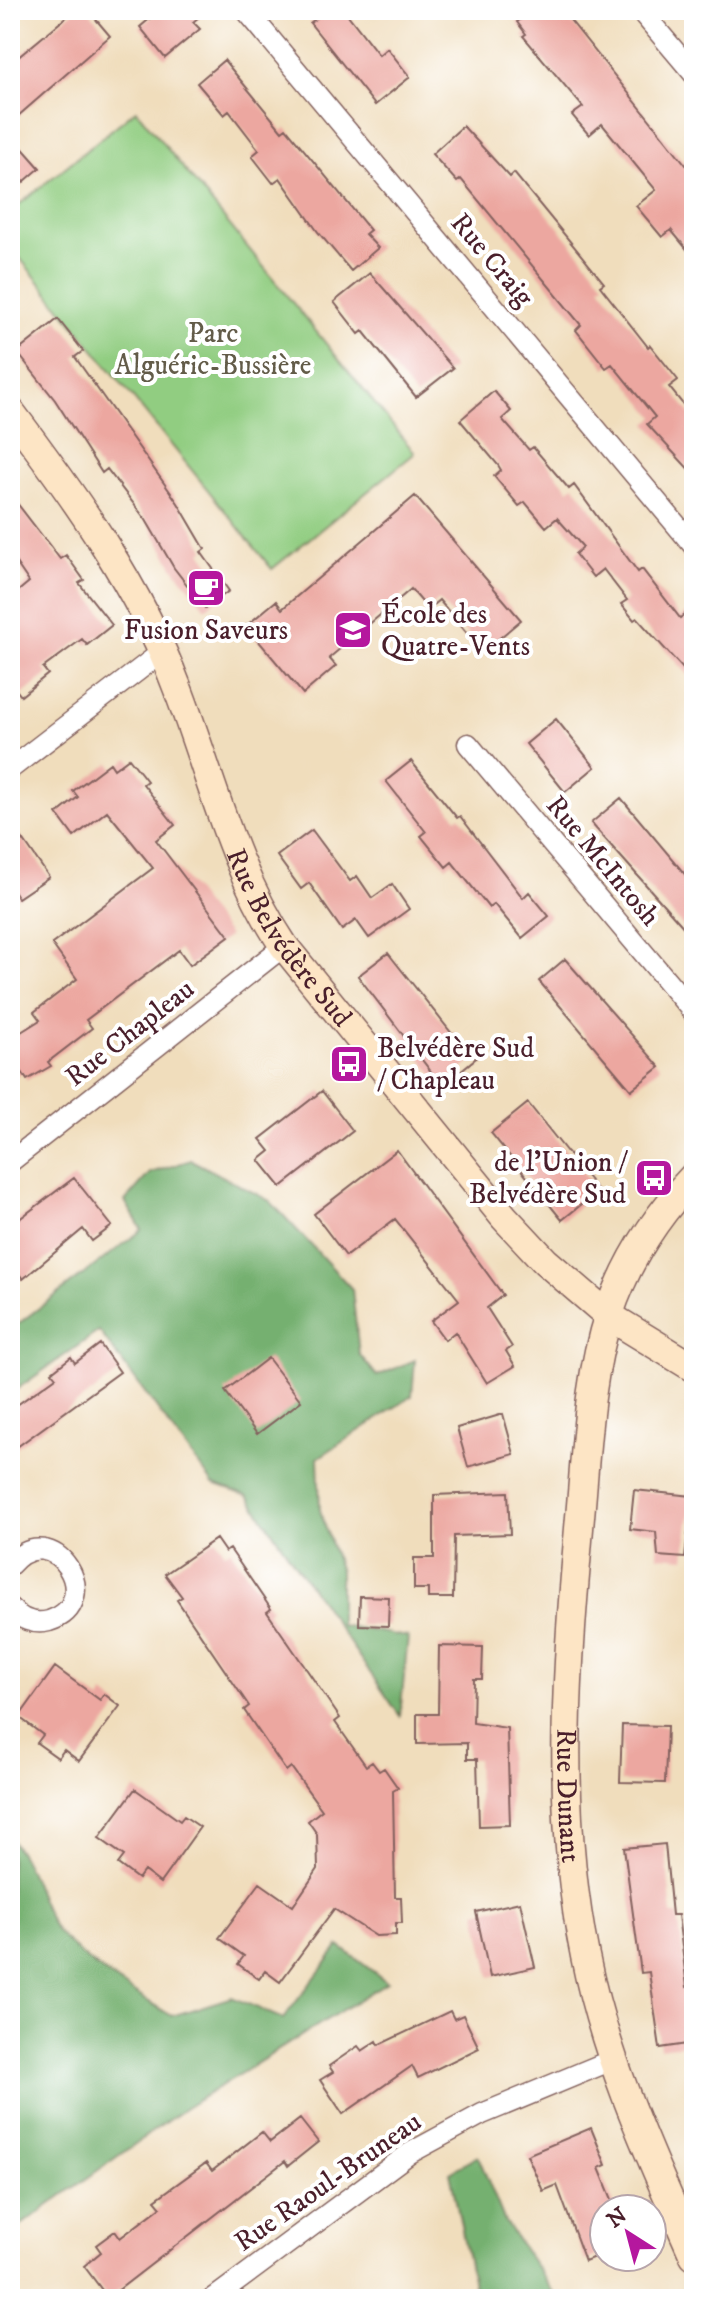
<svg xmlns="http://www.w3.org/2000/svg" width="704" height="2309" font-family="'IM FELL DW Pica',serif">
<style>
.green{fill:#91cd81;stroke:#6e7656;stroke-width:2}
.forest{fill:#74b06f;stroke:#5f684d;stroke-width:2}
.building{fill:#eca7a0}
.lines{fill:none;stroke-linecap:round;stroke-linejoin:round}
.street-casing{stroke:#84625e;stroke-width:23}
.secondary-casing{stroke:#84625e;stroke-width:31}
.street{stroke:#fff;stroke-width:20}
.secondary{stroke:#fde5c5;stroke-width:28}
.labels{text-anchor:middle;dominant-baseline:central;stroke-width:8;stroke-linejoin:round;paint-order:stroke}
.street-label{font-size:28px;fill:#4a1f2b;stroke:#fff}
.park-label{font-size:28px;fill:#635c49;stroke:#fff}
.poi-label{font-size:28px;fill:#4a1f2b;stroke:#fff;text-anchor:start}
</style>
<rect width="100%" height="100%" fill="#fff"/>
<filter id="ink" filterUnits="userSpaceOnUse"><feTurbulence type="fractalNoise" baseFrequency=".0125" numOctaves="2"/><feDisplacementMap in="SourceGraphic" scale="16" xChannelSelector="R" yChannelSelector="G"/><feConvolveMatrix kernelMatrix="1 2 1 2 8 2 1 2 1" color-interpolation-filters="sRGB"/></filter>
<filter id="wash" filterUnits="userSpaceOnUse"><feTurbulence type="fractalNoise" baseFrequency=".006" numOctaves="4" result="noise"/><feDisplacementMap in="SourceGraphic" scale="32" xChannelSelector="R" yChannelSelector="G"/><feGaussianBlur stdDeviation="1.8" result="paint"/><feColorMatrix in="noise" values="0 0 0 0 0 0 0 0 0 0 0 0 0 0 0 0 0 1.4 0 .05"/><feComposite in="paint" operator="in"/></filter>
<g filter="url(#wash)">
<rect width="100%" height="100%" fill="#f0ddbc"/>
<path class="green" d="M136 110 415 453 272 569 10 246V200L16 207Z"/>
<path class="forest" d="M191 1160 270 1201 352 1289 359 1354 377 1376 415 1360 412 1396 318 1458 320 1510 340 1572V1625L408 1637 400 1716 248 1496 213 1484 99 1331 10 1394V1330L142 1230 125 1201 150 1173Z
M10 1839C31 1864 36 1893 51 1922 66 1952 142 1998 172 2016L232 1997 283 2019 339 1946 387 1982 184 2109 10 2233Z
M478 2156 505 2222 558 2299H476L450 2172Z"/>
<g id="blocks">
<path class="building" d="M75 10H88L110 36 10 123V64Z
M160 10H207L193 22 200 29 165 58 140 27Z
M327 10H344L379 55 387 48 410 77 375 105 310 23Z
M532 10H562L694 175V258L671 230 662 237 636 206 656 190 602 124 589 135 572 115 583 107 523 36 526 34 517 22Z
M224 60 282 131 286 128 370 230 365 234 378 248 351 271 318 232 280 178 273 183 252 156 259 150 229 111 224 115 197 83Z
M463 126 510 177 514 173 604 283 600 286 648 347 650 345 678 380 669 387 694 418V475L647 424 655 417 612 364 606 368 576 330 581 325 461 179 457 182 432 154Z
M10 134 40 168 10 194Z
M370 273 453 368 416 397 363 331 359 334 334 302Z
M58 319 83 351 75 357 178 503 205 549 201 552 229 591 205 608 174 568 146 520 107 469 102 473 55 400 17 352Z
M494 391 511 411 502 419 529 450 533 447 569 489 574 485 638 572 642 569 680 618 694 607V681L637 618 634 620 621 604 627 600 603 569 593 577 575 554 583 547 557 518 546 527 525 502 519 506 494 476 501 470 498 465 460 420Z
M10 494 60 559 66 555 84 580 79 583 112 625 87 645 82 639 43 668 48 674 21 696 10 682V598L29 582 10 554Z
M415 496 521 620 483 652 439 600 428 609 411 589 329 658 336 666 303 694 246 626 276 601 282 609Z
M556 719 595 767 565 792 526 744Z
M129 758 147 781 143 784 175 825 156 840 229 936 190 965 179 950 86 1020 92 1028 48 1062 51 1066 27 1080 22 1072 10 1079V1039L40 1020 34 1012 77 979 52 944 153 868 107 811 74 837 57 814 78 797 73 791 110 763 114 769Z
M411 761 457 818 460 816 523 898 529 892 549 916 522 938 494 904 489 908 452 862 446 867 421 836 426 832 386 781Z
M621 798 694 885V939L591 823Z
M312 830 350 881 357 876 372 898 392 884 409 909 369 938 356 920 342 930 309 883 301 889 277 856Z
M22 838 49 877 18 898 10 886V846Z
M388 953 453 1035 455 1033 476 1058 442 1086 358 976Z
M565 959 660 1067 631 1090 539 981Z
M322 1091 353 1131 281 1187 259 1160 270 1151 260 1139Z
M528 1103 598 1191 562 1220 491 1133Z
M397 1150 503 1295 487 1308 512 1347 506 1351 515 1366 487 1383 455 1332 445 1340 431 1321 459 1300 395 1219 346 1256 314 1214Z
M74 1178 112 1226 92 1241 83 1229 23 1279 10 1262V1226Z
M100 1344 120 1372 10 1452V1410L56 1377 52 1372 71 1357 75 1363Z
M268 1358 301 1401 257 1434 225 1391Z
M503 1414 514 1454 468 1467 457 1428Z
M634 1490 692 1496 685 1558 658 1556 656 1532 630 1529Z
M508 1492 510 1534 454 1536 453 1598H428V1589H414V1558H434V1495Z
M216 1539 225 1552 230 1549 271 1609 267 1612 340 1718 335 1722 366 1766 372 1762 379 1771 384 1768 398 1788 393 1791 395 1897H401L402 1923H396V1935L376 1936 334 1909 280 1982 265 1971 259 1979 238 1964 244 1956 219 1938 260 1883 293 1906 318 1869 317 1834 308 1821 322 1810 291 1767 286 1771 244 1710 249 1706 177 1600 182 1597 165 1574Z
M360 1596 389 1597 388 1626 359 1625Z
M439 1646 483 1647 482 1679H474L473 1723 507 1728 510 1825 479 1826 477 1759H467V1743L417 1744V1714H438Z
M55 1667 100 1700 104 1694 120 1706 79 1761 64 1750 58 1758 37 1743 43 1735 19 1717Z
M622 1725 667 1726 665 1783 620 1782Z
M135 1789 180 1821 184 1816 200 1827 160 1883 144 1871 138 1879 118 1864 124 1856 99 1838Z
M665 1844 672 1915H678L687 1987 692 1986 694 2043 660 2048 649 1972 641 1973 624 1848Z
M520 1902 535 1967 490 1977 476 1912Z
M450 2011 454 2019 463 2015 479 2048 418 2078 412 2066 343 2114 320 2080 333 2072 329 2066 358 2046 362 2051 377 2041 379 2045Z
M300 2119 318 2142 288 2166 285 2161 108 2298 84 2266 101 2252 96 2245 115 2231 120 2238 161 2207 155 2200 206 2163 212 2171 262 2132 270 2142Z
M591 2128 606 2165 599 2168 616 2209H604V2253L585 2261 557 2185 543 2191 527 2155Z"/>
</g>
</g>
<g filter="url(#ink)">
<use href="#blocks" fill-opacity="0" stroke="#84625e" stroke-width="2"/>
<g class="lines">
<defs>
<path id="street" d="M246 10 694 546
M640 10 694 74
M468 744 694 1013
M10 769 162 652
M10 1162 284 946
M10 1565C53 1514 108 1603 49 1621 34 1625 20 1619 10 1608
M213 2299 410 2153 482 2114 612 2060"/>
<g id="secondary">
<path id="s1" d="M10 411C75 497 139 586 177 687 211 775 231 867 284 946L504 1217 545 1261 609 1316 694 1368"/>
<path id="s2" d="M694 1176C656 1216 626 1262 609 1314 588 1378 586 1451 580 1517 567 1665 555 1809 585 1956 606 2062 651 2158 694 2256"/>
</g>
</defs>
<use href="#street" class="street-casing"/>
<use href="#secondary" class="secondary-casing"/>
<use href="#street" class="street"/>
<use href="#secondary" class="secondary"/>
</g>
</g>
<defs>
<symbol id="cafe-square" viewBox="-11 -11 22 22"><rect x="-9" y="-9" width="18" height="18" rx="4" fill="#b5179e" stroke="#fff"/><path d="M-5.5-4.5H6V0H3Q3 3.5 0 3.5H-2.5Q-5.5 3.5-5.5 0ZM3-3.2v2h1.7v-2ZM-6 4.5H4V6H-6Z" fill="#fff"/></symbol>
<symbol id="school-square" viewBox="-11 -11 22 22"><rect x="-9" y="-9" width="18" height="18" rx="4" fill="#b5179e" stroke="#fff"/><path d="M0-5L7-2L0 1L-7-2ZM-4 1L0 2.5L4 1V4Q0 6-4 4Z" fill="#fff"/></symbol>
<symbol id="bus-square" viewBox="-11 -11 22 22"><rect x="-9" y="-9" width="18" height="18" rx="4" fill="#b5179e" stroke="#fff"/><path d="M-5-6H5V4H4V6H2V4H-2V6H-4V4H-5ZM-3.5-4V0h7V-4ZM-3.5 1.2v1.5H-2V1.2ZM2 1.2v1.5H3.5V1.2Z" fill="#fff"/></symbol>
</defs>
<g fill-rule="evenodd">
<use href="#cafe-square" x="184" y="566" width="44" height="44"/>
<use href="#school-square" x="331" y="608" width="44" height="44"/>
<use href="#bus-square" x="327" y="1042" width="44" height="44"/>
<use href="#bus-square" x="632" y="1156" width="44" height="44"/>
</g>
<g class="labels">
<g class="street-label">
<text transform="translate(492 260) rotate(50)">Rue Craig</text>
<text transform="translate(603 861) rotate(50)">Rue McIntosh</text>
<text stroke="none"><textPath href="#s1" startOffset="600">Rue Belvédère Sud</textPath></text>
<text transform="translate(130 1033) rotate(-38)">Rue Chapleau</text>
<text stroke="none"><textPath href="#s2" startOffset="648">Rue Dunant</textPath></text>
<text transform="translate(328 2182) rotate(-35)">Rue Raoul-Bruneau</text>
</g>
<g class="park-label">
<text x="213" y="333">Parc<tspan x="213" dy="32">Alguéric-Bussière</tspan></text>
</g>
<g class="poi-label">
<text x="381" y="614">École des<tspan x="381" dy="32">Quatre-Vents</tspan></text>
<text x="206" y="630" text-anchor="middle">Fusion Saveurs</text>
<text x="377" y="1048">Belvédère Sud<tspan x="377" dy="32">/ Chapleau</tspan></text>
<text x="626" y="1162" text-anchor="end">de l'Union /<tspan x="626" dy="32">Belvédère Sud</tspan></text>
</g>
</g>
<rect width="704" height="2309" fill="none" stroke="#fff" stroke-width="40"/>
<g transform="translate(628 2233) rotate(324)"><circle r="38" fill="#ffffff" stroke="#b7a5aa" stroke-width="2"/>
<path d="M0-6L14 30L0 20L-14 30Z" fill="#b5179e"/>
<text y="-12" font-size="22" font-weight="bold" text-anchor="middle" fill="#4a1f2b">N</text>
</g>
</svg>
